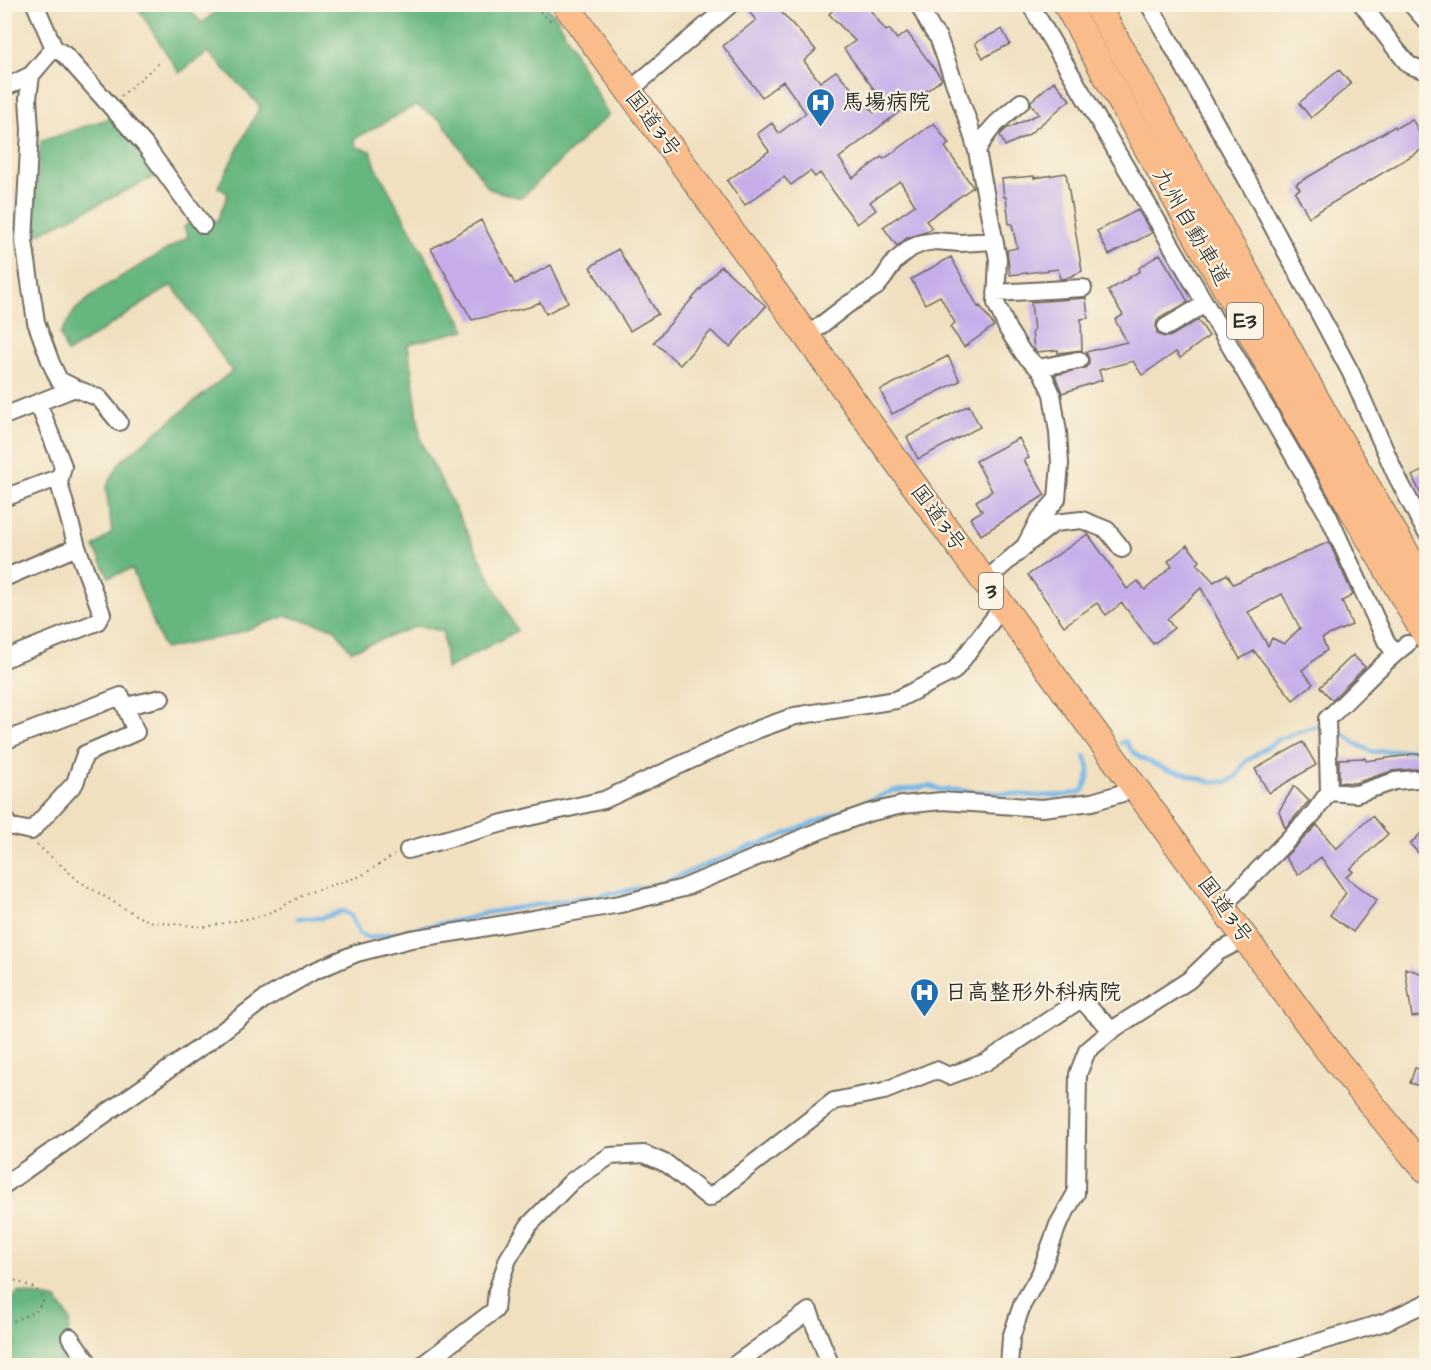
<svg xmlns="http://www.w3.org/2000/svg" width="1431" height="1370" font-family="'Architects Daughter','Klee One',sans-serif">
<style>
.forest{fill:#66b680;stroke:#487056;stroke-width:1.5}
.lines{fill:none;stroke-linecap:round;stroke-linejoin:round}
.stream{stroke:#72b6e8;stroke-width:4.5}
.building{fill:#c6adea;fill-rule:evenodd}
.minor-casing{stroke:#706a5f;stroke-width:20}
.highway-casing{stroke:#706a5f;stroke-width:28}
.path{stroke:#706a5f;stroke-width:2;stroke-dasharray:1.5 4.5;stroke-linecap:butt}
.minor{stroke:#fff;stroke-width:16}
.highway{stroke:#f9bc8a;stroke-width:26}
.labels{text-anchor:middle;dominant-baseline:central;stroke-width:4.5;stroke-linejoin:round;paint-order:stroke}
.shield{fill:#fcf5e5;stroke:#6a6863;stroke-width:1.5}
.shield-label{font-size:21px;font-weight:bold;fill:#2b2b2b}
.poi-label{font-size:22px;font-weight:bold;fill:#2b2b2b;stroke:#fcf5e5;text-anchor:start}
.street-label{font-size:22px;fill:#2b2b2b;stroke:#fcf5e5}
</style>
<rect width="100%" height="100%" fill="#fcf5e5"/>
<filter id="ink" filterUnits="userSpaceOnUse"><feTurbulence type="fractalNoise" baseFrequency=".0167" numOctaves="2"/><feDisplacementMap in="SourceGraphic" scale="12" xChannelSelector="R" yChannelSelector="G"/><feConvolveMatrix kernelMatrix="1 2 1 2 8 2 1 2 1" color-interpolation-filters="sRGB"/></filter>
<filter id="wash" filterUnits="userSpaceOnUse"><feTurbulence type="fractalNoise" baseFrequency=".008" numOctaves="4" result="noise"/><feDisplacementMap in="SourceGraphic" scale="24" xChannelSelector="R" yChannelSelector="G"/><feGaussianBlur stdDeviation="1.35" result="paint"/><feColorMatrix in="noise" values="0 0 0 0 0 0 0 0 0 0 0 0 0 0 0 0 0 1.4 0 .05"/><feComposite in="paint" operator="in"/></filter>
<g filter="url(#wash)">
<rect width="100%" height="100%" fill="#f0e0c0"/>
<path class="forest" d="M136 5H185L202 23 224 5H545L557 18 608 115 521 198 489 189 442 121 416 105 354 139 357 147 371 151 376 167 466 330 408 344 421 441 517 631 446 669 443 631 417 626 351 651 334 628 286 616 232 635 164 649 132 569 109 577 94 547 112 532 106 488 120 462 232 371 172 285 67 353 60 334 75 310 102 288 188 237 184 227 193 220 217 221 228 194 218 187 260 106 208 52 179 73Z
M113 117 160 174 32 237 41 141Z
M18 1292 57 1300 70 1320 66 1354 77 1365H5L4 1310Z"/>
<g class="lines">
<path class="stream" d="M1121 743 1125 741 1132 751 1141 758 1167 770 1183 773 1210 782H1227L1236 777 1245 762 1279 739 1316 726 1335 727 1358 745 1373 752 1426 749
M298 918H322L343 911 350 915 360 934 370 938 470 918 485 913 632 890 662 883 749 847 766 842 892 791 930 786 942 790H957L1039 796 1067 795 1083 791C1089 776 1092 772 1085 756"/>
</g>
<g id="blocks">
<path class="building" d="M742 4H774L816 50 804 61 820 82 836 71 874 113 885 104 844 49 855 41 829 14 839 4H866L886 31 889 29 897 39 907 32 942 79 839 158 853 178 882 157 884 159 934 123 949 144 945 147 973 187 926 221 932 228 926 232 907 238 897 246 883 227 915 205 900 181 870 202 876 210 857 224 820 173 815 177 810 171 791 185 784 177 745 205 727 181 769 151 757 134 772 123 779 133 806 113 783 81 762 97 723 46 756 20Z
M1002 29 1010 44 983 58 975 43Z
M1339 70 1351 84 1311 118 1299 103Z
M1054 81 1070 100 1028 135 1005 146 1000 135 1006 129 1039 114 1031 104V101Z
M1412 119 1426 144V147L1309 217 1295 192 1300 189 1296 184 1395 126 1396 128Z
M1066 173 1082 271 1067 278 1060 279 1058 269 1010 275 1007 250 1017 248 1012 224H1009L1006 197H1004L1002 179 1034 176V178Z
M1138 210 1152 233 1109 255 1097 231Z
M481 220 515 284 551 265 568 302 546 314 540 302 530 307 472 320 431 249Z
M618 249 658 314 630 331 590 267Z
M1160 254 1174 277 1188 302 1160 318 1157 321 1156 327 1157 333 1161 336 1167 337 1171 336 1198 320 1209 336 1180 358 1176 352 1142 375 1133 361 1099 370 1102 380 1062 393 1055 375 1085 368 1089 364V359L1086 352 1127 342 1115 320 1123 315 1108 291 1140 271 1139 268Z
M951 257 978 307 980 306 994 326 964 347 950 327 955 323 940 296 925 304 911 279Z
M721 266 766 306 730 347 711 331 680 365 654 342Z
M1086 298 1088 318 1081 319 1082 350 1058 353V350L1037 352 1034 349 1032 332 1034 331 1031 302Z
M948 356 960 381 892 414 880 390Z
M969 405 980 427 918 459 907 437Z
M1019 438 1029 458 1024 460 1045 495 981 535 970 518 982 511 976 501 992 491 976 461Z
M1426 469V504L1412 476Z
M1088 534 1127 589 1138 581 1145 590 1172 566 1168 561 1187 545 1200 561 1197 564 1214 582 1227 574 1233 584 1329 542 1353 595 1342 601 1352 625 1322 638 1327 650 1302 670 1313 684 1293 700 1254 651 1240 659 1201 588 1167 619 1174 628 1153 644 1122 603 1106 615 1097 603 1064 626 1028 575ZM1282 594 1300 628 1284 644 1272 638 1268 646 1248 612Z
M1353 655 1365 667 1332 700 1320 687Z
M1303 742 1316 765 1269 793 1255 769Z
M1409 754H1426V768L1392 771 1355 783 1339 782V759L1365 758 1366 761 1409 755Z
M1294 786 1309 801 1285 828 1279 811Z
M1372 816 1388 834 1350 869 1353 872 1346 877 1377 900 1353 932 1330 915 1346 893 1321 857 1298 875 1285 857 1317 825 1336 849Z
M1426 828V861L1410 844Z
M1405 968 1426 975V1015L1412 1017Z
M1415 1068 1426 1071V1088L1410 1083Z"/>
</g>
</g>
<g filter="url(#ink)">
<use href="#blocks" fill-opacity="0" stroke="#706a5f" stroke-width="1.5"/>
<g class="lines">
<defs>
<path id="minor" d="M35 4 54 48 31 75 28 98 30 130 24 241 36 322 51 363 59 380 77 389 99 398 119 422
M918 4C926 15 928 28 938 37L969 124 977 151 998 259 996 303 1008 330 1023 353 1042 372 1052 394 1058 432 1060 464 1057 499 1038 521 1025 546 984 582
M1030 4 1162 229 1328 515 1386 641 1395 653
M1149 4 1258 199 1351 373 1395 473 1421 523 1426 531
M1362 4 1395 48 1409 65 1426 71
M1411 4 1426 21
M54 48 65 55 145 145 203 225
M4 88 31 75
M629 91 731 4
M977 151C989 127 1001 119 1021 102
M996 293 1083 288
M1166 327 1205 304
M807 336 847 305 876 287 882 280 895 261 911 248 923 243 935 241 960 243 994 241
M1038 368 1079 360
M4 416 75 388
M4 498 60 477
M1031 541 1054 523 1082 520 1107 530 1122 549
M4 578 77 547
M4 659 97 622 102 614 77 547 59 483 63 466 38 403
M126 706 161 698
M4 741 121 696 136 732 85 754 75 783 31 831 8 826 4 816
M1329 792 1356 794 1395 781 1426 778
M408 850 503 823 604 800 756 730 795 716 896 700 954 671 1003 606
M1223 906 1313 814 1329 792 1327 719C1354 695 1378 666 1407 644
M4 1185 212 1039 263 1000 312 972 357 953 411 939 470 930 620 904 683 888 826 828 868 813 902 805 942 801 1042 808 1092 802 1136 789
M70 1337 91 1366
M421 1366 495 1310 497 1291 508 1259 529 1225 572 1181 610 1156 644 1154 667 1164 709 1198 834 1101 884 1091 936 1070 949 1076 986 1062 1081 999 1095 1014 1112 1030 1189 980 1218 952 1245 938
M733 1366 809 1311 831 1366
M1009 1366 1011 1338 1022 1305 1040 1274 1058 1225 1076 1193 1078 1074 1087 1051 1112 1030
M1234 1366 1256 1361 1385 1322 1426 1303"/>
<path id="highway" d="M565 4 685 167 887 448 1245 938 1327 1049 1411 1153 1426 1170
M1066 4 1292 406 1426 636
M1096 4 1184 161 1324 413 1426 587"/>
</defs>
<use href="#minor" class="minor-casing"/>
<use href="#highway" class="highway-casing"/>
<path class="path" d="M531 4 552 22
M121 96 160 62
M1423 100 1426 103
M37 845 55 860 80 882 107 898 139 917 153 922 204 927 261 916 280 908 307 893 361 876 394 855
M4 1276 34 1288 40 1293 43 1301 36 1311 4 1325"/>
<use href="#minor" class="minor"/>
<use href="#highway" class="highway"/>
</g>
</g>
<defs>
<symbol id="hospital-pin" viewBox="-11 -11 22 30"><path d="M0 17L-7.5 6A9.5 9.5 0 1 1 7.5 6Z" fill="#1f6fb2" stroke="#fcf5e5"/><path d="M-5-5h3v3.5h4V-5h3V5h-3V1.5h-4V5h-3Z" fill="#fff"/></symbol>
</defs>
<g fill-rule="evenodd">
<use href="#hospital-pin" x="804" y="86" width="33" height="45"/>
<use href="#hospital-pin" x="908" y="976" width="33" height="45"/>
</g>
<g class="labels">
<g class="shield">
<rect x="1227" y="303" width="36" height="36" rx="4.5"/>
<rect x="979" y="573" width="24" height="36" rx="4.5"/>
</g>
<g class="shield-label">
<text x="1245" y="321">E3</text>
<text x="991" y="591">3</text>
</g>
<g class="poi-label">
<text x="842" y="102">馬場病院</text>
<text x="945" y="992">日高整形外科病院</text>
</g>
<g class="street-label">
<text transform="translate(653 124) rotate(53)">国道3号</text>
<text transform="translate(1191 227) rotate(60)">九州自動車道</text>
<text transform="translate(938 518) rotate(54)">国道3号</text>
<text transform="translate(1225 910) rotate(54)">国道3号</text>
</g>
</g>
<rect width="1431" height="1370" fill="none" stroke="#fcf5e5" stroke-width="24"/>
</svg>
